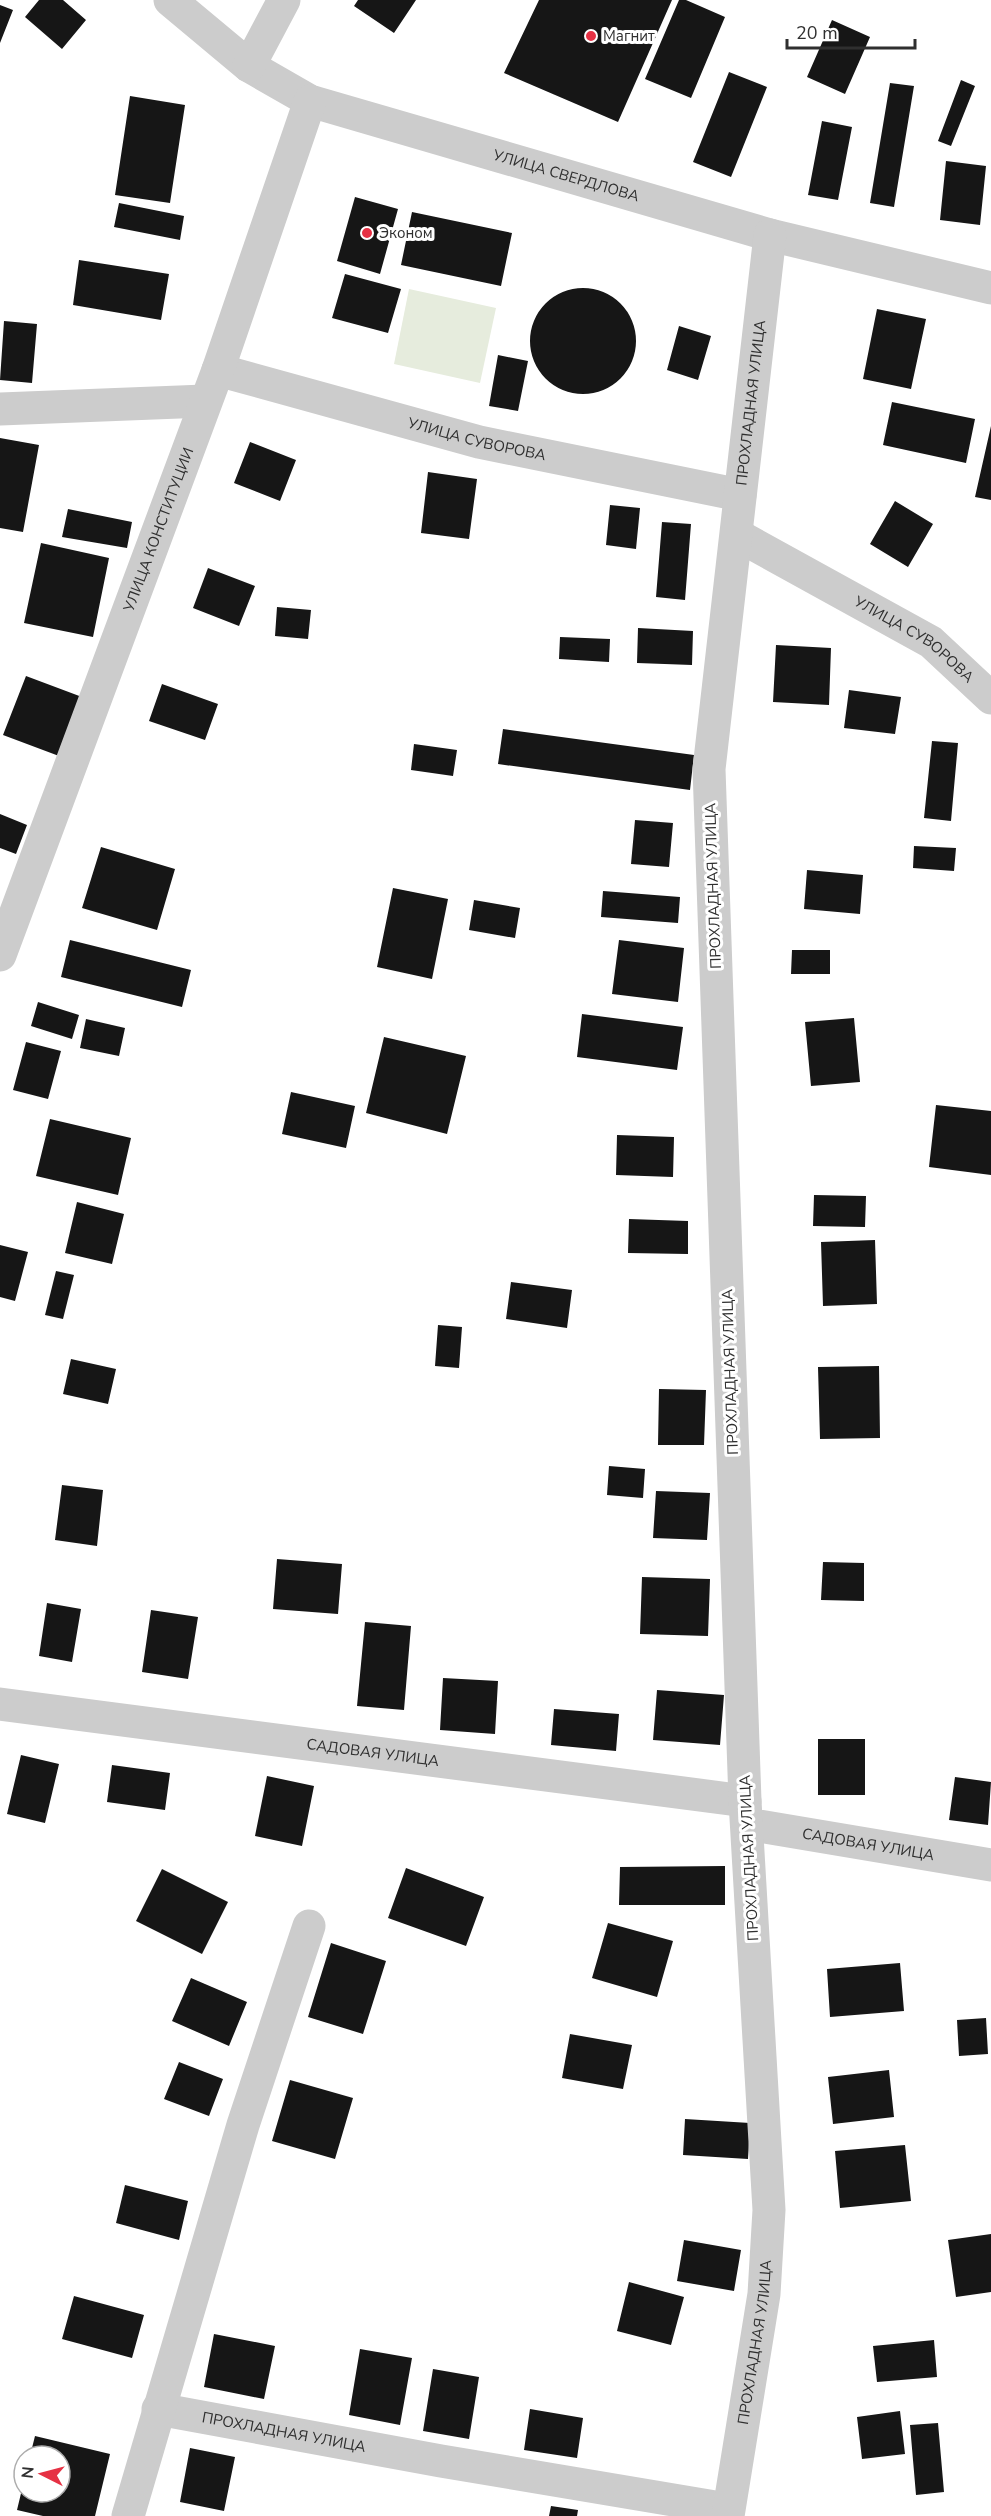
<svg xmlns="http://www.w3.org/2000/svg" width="991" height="2516" font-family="'Nunito Sans',sans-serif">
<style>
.park{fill:#e6ecdd}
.building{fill:#161616}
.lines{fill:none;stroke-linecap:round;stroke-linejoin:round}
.minor{stroke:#ccc;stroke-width:33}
.poi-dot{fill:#e63144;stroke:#fff;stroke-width:2}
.labels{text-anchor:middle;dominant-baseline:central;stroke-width:6;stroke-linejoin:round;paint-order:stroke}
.poi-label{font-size:15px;fill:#2f2f2f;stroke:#fff;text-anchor:start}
.street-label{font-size:15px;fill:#2f2f2f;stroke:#fff}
</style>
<rect width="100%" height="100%" fill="#fff"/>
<path class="park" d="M409 289 496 308 480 383 394 364Z"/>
<path class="building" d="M39 0H63L86 20 62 49 25 17Z
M358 0H416L394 33 354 6Z
M539 0H672L618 122 504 73Z
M679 0H686L725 17 691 98 645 79Z
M0 5 13 10 0 43Z
M832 20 870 37 845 94 807 77Z
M729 72 767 87 731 177 693 162Z
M961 80 975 86 951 146 938 141Z
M890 83 914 86 894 207 870 203Z
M130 96 185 105 170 203 115 195Z
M822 121 852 127 838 200 808 195Z
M946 161 986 166 980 225 940 220Z
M355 197 398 209 380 274 337 261Z
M119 203 184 216 180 240 114 227Z
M412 212 512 233 501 286 401 265Z
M79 260 169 274 161 320 73 305Z
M345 274 401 289 388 333 332 318Z
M530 341a53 53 0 1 1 106 0a53 53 0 1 1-106 0Z
M877 309 926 319 911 389 863 379Z
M4 321 37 324 32 383 0 380Z
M679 326 711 336 698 380 667 370Z
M498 355 528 361 518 411 489 406Z
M892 402 975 419 966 463 883 445Z
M991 426V500L975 497Z
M0 438 39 445 23 532 0 528Z
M250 442 296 460 280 501 234 483Z
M428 472 477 479 469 539 421 533Z
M895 501 933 524 908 567 870 544Z
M610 505 640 508 636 549 606 545Z
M68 509 132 522 127 548 62 537Z
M662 522 691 524 685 600 656 597Z
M41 543 109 558 93 637 24 623Z
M208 568 255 586 239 626 193 608Z
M277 607 311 610 308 639 275 636Z
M638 628 693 631 692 665 637 663Z
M560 637 610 639 609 662 559 659Z
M776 645 831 648 829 705 773 702Z
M26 676 82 697 59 756 3 735Z
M162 684 218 704 205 740 149 721Z
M849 690 901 697 895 734 844 728Z
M503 729 694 755 690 790 498 764Z
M932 741 958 743 951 821 924 818Z
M414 744 457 750 453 776 411 770Z
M0 814 27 825 16 854 0 848Z
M635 820 673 823 669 867 631 864Z
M914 846 956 848 954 871 913 868Z
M101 847 175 869 157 930 82 908Z
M807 870 863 875 860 914 804 909Z
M393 888 448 899 432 979 377 967Z
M603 891 680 897 678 923 601 917Z
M474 900 520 908 515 938 469 930Z
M70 940 191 970 182 1007 61 977Z
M619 940 684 948 678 1002 612 994Z
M792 950H830V974H791Z
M38 1002 79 1015 72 1039 31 1026Z
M582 1014 683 1027 677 1070 577 1057Z
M854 1018 860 1082 811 1086 805 1022Z
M86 1019 125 1028 119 1056 80 1048Z
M384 1037 466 1056 447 1134 366 1113Z
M26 1042 61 1051 48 1099 13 1090Z
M291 1092 355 1106 346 1148 282 1134Z
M936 1105 991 1111V1175L929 1167Z
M50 1119 131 1138 118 1195 36 1176Z
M617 1135 674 1137 673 1177 616 1175Z
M814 1195 866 1196 865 1227 813 1226Z
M77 1202 124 1214 112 1264 65 1253Z
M629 1219 688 1221V1254L628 1253Z
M875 1240 877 1304 823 1306 821 1242Z
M0 1245 28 1252 15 1301 0 1297Z
M56 1271 74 1275 63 1319 45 1315Z
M511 1282 572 1290 567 1328 506 1319Z
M438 1325 462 1327 459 1368 435 1366Z
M71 1359 116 1369 108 1404 63 1394Z
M879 1366 880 1438 820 1439 818 1367Z
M659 1389 706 1390 704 1445H658Z
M609 1466 645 1469 643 1498 607 1495Z
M62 1485 103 1490 97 1546 55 1540Z
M656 1491 710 1493 707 1540 653 1538Z
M277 1559 342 1564 338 1614 273 1609Z
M823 1562 864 1563V1601L821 1600Z
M642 1577 710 1579 708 1636 640 1634Z
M47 1603 81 1609 72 1662 39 1656Z
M151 1610 198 1617 188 1679 142 1672Z
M365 1622 411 1626 404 1710 357 1706Z
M443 1678 498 1681 495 1734 440 1730Z
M657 1690 724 1695 720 1745 653 1740Z
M554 1709 619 1714 616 1751 551 1745Z
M818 1739H865V1795H818Z
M21 1755 59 1764 45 1823 7 1814Z
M112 1765 170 1773 165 1810 107 1802Z
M267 1776 314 1786 302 1846 255 1836Z
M955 1777 991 1782 988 1825 949 1820Z
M725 1866V1905H619L620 1867Z
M406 1868 484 1897 466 1946 388 1918Z
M162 1869 228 1902 202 1954 136 1921Z
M608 1923 673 1941 657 1997 592 1978Z
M331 1943 386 1961 363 2034 308 2017Z
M900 1963 904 2011 830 2017 827 1969Z
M191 1978 247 2002 229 2046 172 2021Z
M986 2018 988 2054 959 2056 957 2020Z
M570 2034 632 2045 623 2089 562 2078Z
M179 2062 223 2079 209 2116 164 2099Z
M889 2070 894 2117 833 2124 828 2077Z
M290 2080 353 2098 335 2159 272 2141Z
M685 2119 750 2123 748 2159 683 2155Z
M905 2145 911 2201 840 2208 835 2151Z
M125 2185 188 2201 179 2240 116 2223Z
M991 2234V2292L956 2297 948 2240Z
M684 2240 741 2250 734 2291 677 2281Z
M629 2282 684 2297 671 2345 617 2331Z
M74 2296 144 2315 132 2358 62 2339Z
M214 2334 275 2346 264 2399 204 2387Z
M934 2340 937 2377 877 2382 873 2346Z
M360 2349 412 2358 400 2425 349 2415Z
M433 2369 479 2377 469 2439 423 2431Z
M530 2409 583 2418 577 2458 524 2450Z
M900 2411 905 2454 862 2459 857 2417Z
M938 2423 944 2492 916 2495 910 2425Z
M35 2436 110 2454 95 2516H43L17 2510 23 2485 24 2492H60V2456H30Z
M190 2448 235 2457 224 2511 180 2502Z
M551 2506 578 2510 577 2516H549Z"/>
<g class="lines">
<g class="minor">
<path id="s1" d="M170 0 249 66 310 101 770 235 991 288"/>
<path d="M249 66 284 0"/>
<path id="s2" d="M218 370 479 442 740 495"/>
<path d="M0 409 205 401"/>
<path id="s3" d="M737 535 931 642 991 698"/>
<path id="s4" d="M0 955 218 370 310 101"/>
<path id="s5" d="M0 1704 745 1801"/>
<path id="s6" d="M747 1824 991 1865"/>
<path id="s7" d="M158 2409 441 2461 727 2509"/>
<path d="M128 2516 243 2125 309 1926"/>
<path id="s8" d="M728 2516 764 2294 769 2210 745 1801 709 769 770 235"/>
</g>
</g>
<g class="poi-dot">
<circle cx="591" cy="36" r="6"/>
<circle cx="367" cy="233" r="6"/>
</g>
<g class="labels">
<g class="poi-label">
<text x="603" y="36">Магнит</text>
<text x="379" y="233">Эконом</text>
</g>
<g class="street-label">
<text stroke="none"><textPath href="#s1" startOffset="440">УЛИЦА СВЕРДЛОВА</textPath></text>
<text stroke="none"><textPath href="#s8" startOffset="2120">ПРОХЛАДНАЯ УЛИЦА</textPath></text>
<text stroke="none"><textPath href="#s2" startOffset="268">УЛИЦА СУВОРОВА</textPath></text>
<text stroke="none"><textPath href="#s4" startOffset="454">УЛИЦА КОНСТИТУЦИИ</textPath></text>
<text stroke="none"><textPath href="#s3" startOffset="206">УЛИЦА СУВОРОВА</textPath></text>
<text transform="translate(713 886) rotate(-92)">ПРОХЛАДНАЯ УЛИЦА</text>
<text transform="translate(730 1372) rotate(-92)">ПРОХЛАДНАЯ УЛИЦА</text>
<text stroke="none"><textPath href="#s5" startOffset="376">САДОВАЯ УЛИЦА</textPath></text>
<text stroke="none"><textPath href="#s6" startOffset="123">САДОВАЯ УЛИЦА</textPath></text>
<text transform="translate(749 1858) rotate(-93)">ПРОХЛАДНАЯ УЛИЦА</text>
<text stroke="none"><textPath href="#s8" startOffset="176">ПРОХЛАДНАЯ УЛИЦА</textPath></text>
<text stroke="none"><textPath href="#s7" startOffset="128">ПРОХЛАДНАЯ УЛИЦА</textPath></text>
</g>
</g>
<g transform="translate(42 2474) rotate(276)"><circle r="28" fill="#ffffff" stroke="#acacac" stroke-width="1.5"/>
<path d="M0-4.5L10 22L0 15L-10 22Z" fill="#e63144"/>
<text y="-9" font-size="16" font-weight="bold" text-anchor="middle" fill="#2f2f2f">N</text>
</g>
<path d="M787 39v9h128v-9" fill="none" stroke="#2f2f2f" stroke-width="3"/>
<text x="796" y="39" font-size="18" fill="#2f2f2f" stroke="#ffffff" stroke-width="4.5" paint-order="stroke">20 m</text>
</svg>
